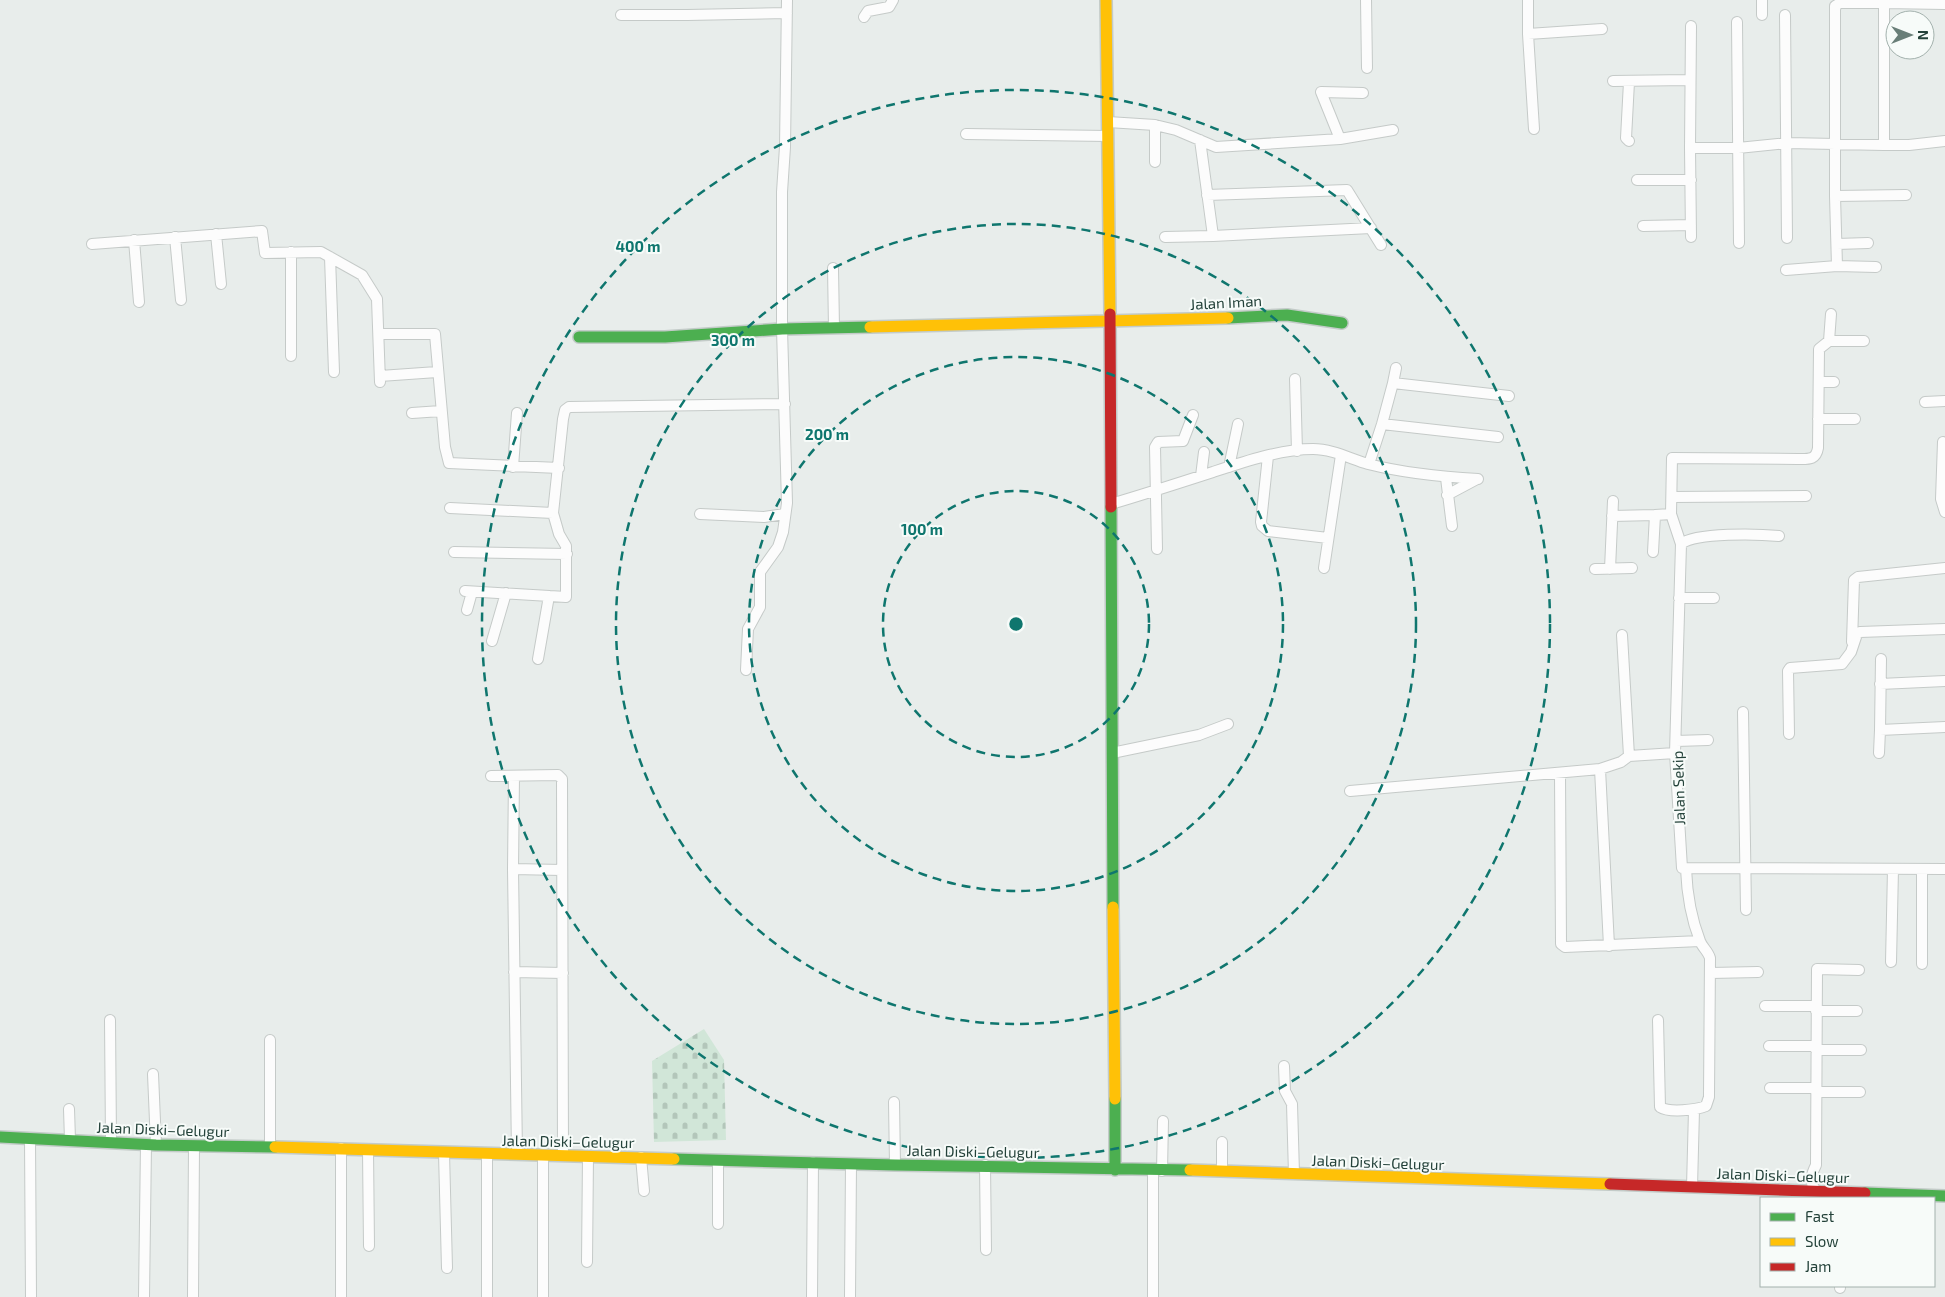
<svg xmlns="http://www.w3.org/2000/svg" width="1945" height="1297" font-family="'Exo 2',sans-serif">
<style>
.cemetery{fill:url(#cemetery-stones)}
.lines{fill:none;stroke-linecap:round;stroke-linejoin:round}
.street-casing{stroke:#c5cac8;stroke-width:12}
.fast-casing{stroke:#c3cbc8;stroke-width:14}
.slow-casing{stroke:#c3cbc8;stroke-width:14}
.jam-casing{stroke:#c3cbc8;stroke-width:14}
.street{stroke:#fcfcfc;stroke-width:10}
.fast{stroke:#4caf50;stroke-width:11}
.slow{stroke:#ffc107;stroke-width:11}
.jam{stroke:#c62828;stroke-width:11}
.ring{fill:none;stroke:#0f766e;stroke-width:2.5;stroke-dasharray:9 6}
.labels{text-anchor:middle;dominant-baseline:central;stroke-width:4;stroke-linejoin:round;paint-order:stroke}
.street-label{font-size:15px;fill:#24423a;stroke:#f7fbf9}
.centre{fill:#0f766e;stroke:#f7fbf9;stroke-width:2.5}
.ring-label{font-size:15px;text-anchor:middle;font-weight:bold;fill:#0f766e;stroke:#f7fbf9;stroke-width:4;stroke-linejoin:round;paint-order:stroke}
</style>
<defs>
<pattern id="cemetery-stones" width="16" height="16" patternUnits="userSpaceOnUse" patternTransform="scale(1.25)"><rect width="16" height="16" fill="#d1e6d8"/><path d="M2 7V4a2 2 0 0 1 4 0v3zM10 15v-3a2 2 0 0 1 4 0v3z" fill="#b3c6ba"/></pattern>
</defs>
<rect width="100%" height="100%" fill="#e8edeb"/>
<path class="cemetery" d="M704 1029 724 1060 726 1140 654 1142 652 1061Z"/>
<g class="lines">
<defs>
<path id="street" d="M1366 0 1367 68
M1528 0V34L1602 29
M1762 0V15
M621 15H687L787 13
M1785 15 1787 238
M864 17 868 11 889 7 893 0
M1737 22 1739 243
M1691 26 1690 148H1738L1787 143 1884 145V3L1945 4
M1528 34 1534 129
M1613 81 1689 80
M1108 122 1155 125 1176 130 1216 147 1340 139 1321 92 1363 93
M966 134 1108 136
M1340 139 1393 130
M1629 141 1626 138 1629 82
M1884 145H1909L1945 141
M1690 148 1691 237
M1155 162V125
M1637 180H1691
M1207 195 1347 190 1381 245
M1835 196 1906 195
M1643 226 1691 225
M216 234 221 284
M1213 236 1371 228
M175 237 181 300
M1165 237 1213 236 1200 140
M134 240 139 302
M92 244 262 231 265 253 321 252 362 275 377 299 380 382
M1837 244 1868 243
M291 252V356
M330 257 334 372
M1837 266 1835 196V6L1840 3H1884
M833 268 834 328
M1786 270 1837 266 1876 267
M379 334H435L445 447 449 463 559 468
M1829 341H1864
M380 376 437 372
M1295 379 1297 451
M1819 382H1834
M1393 383 1396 368
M1925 402 1945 401
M412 413 441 411
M1818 419H1855
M1382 424 1498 437
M1943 442 1941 499 1945 512
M1268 456 1261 522 1262 526 1268 531 1328 538
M1369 464 1382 424 1393 383 1509 396
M513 467 517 413
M1229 467 1238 424
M1201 476 1204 452
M1446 478 1452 526
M1447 495 1477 479
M1672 497 1806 496
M1111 504C1145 494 1179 483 1213 472 1243 462 1281 449 1313 449 1332 449 1351 459 1368 464 1404 473 1442 477 1478 479
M450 508 553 513 563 419 565 410 569 407 785 404
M700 514 764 517 785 514
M1612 516 1655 515
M1779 536C1759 534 1696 532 1681 544L1675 753 1682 868 1945 869
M1681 544 1671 514 1672 458 1798 459C1809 459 1816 460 1818 448L1819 349 1829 341 1831 314
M1157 549 1155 447 1158 442 1183 441 1193 415
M454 552 567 554
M1653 552 1655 515 1671 514
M1324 568 1341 455
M1595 569 1632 568
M1610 569 1613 501
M465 591 566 597V546L559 534 553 513
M1679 598H1714
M467 610 472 592
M1622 635 1629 756
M492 641 506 593
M1852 642 1854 580 1858 577 1945 568
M538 659 549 596
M1881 659 1880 730 1945 727
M746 670 748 629 760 607V572L778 547 783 532 787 503 782 329V192L785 147 787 0
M1880 684 1945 681
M1743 712 1746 910
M1789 734 1788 671 1790 668 1842 664 1851 652 1857 634 1860 632 1945 629
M1676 741 1708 740
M1112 753 1199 735 1228 724
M1879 753 1880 730
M1600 769 1609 946
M1560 774 1561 944 1565 947 1700 941
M491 776 558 775 562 779 563 1155
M514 776 513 869 517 1154
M1350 791 1600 769 1621 762 1629 756 1675 753
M513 869 562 870
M1891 962 1893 869
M1922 964V869
M514 972 563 973
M1711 973 1758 972
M1765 1006H1816
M1816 1011H1857
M110 1020 111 1142
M1658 1020 1660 1107C1669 1113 1696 1110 1706 1106L1709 1097 1710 958C1708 951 1702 947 1700 941 1691 918 1687 894 1686 869
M270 1040V1147
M1769 1046H1816
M1816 1050H1861
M1284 1066 1285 1091 1292 1104 1294 1174
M153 1074 156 1145
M1770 1088H1816
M1816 1092H1860
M894 1102 895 1165
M69 1109 70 1140
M30 1139 31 1297
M1222 1142V1171
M341 1148V1297
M368 1150 369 1246
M444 1153 447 1268
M641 1157 644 1191
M718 1160V1224
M985 1165 986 1250
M1162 1171 1163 1121
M1692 1187 1694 1110
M1816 1191C1809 1182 1811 1175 1816 1165L1817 969 1859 970
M587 1262 588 1156
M1840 1286V1288
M144 1297 146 1144
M193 1297 194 1146
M487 1297V1154
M543 1297V1155
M812 1297 813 1162
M850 1297 851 1164
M1153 1297V1171"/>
<path id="fast" d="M1228 318 1287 315 1342 323
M579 337H665L782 329 870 327
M1111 507 1113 907
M1115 1099V1170
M0 1137 156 1145 275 1147
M674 1159 895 1165 1190 1170
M1865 1193 1945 1196"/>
<path id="slow" d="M1106 0 1110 314
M870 327 1228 318
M1113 907 1115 1099
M275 1147 674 1159
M1190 1170 1610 1184"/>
<path id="jam" d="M1110 314 1111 507
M1610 1184 1865 1193"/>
</defs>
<use href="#street" class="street-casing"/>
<use href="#fast" class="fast-casing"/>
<use href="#slow" class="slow-casing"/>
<use href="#jam" class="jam-casing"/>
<use href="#street" class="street"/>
<use href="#fast" class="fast"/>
<use href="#slow" class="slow"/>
<use href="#jam" class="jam"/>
</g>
<g class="ring">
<circle cx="1016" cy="624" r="133"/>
<circle cx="1016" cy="624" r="267"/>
<circle cx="1016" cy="624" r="400"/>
<circle cx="1016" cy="624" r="534"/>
</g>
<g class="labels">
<g class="street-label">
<text transform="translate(1226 302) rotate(-3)">Jalan Iman</text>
<text transform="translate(1678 788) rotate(-92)">Jalan Sekip</text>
<text transform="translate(163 1129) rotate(2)">Jalan Diski–Gelugur</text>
<text transform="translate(568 1141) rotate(1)">Jalan Diski–Gelugur</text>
<text transform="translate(973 1151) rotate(1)">Jalan Diski–Gelugur</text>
<text transform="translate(1378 1162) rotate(2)">Jalan Diski–Gelugur</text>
<text transform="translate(1783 1175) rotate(2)">Jalan Diski–Gelugur</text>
</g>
</g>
<circle cx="1016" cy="624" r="8" class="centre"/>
<g class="ring-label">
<text x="638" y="252">400 m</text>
<text x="733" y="346">300 m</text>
<text x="827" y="440">200 m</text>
<text x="922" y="535">100 m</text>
</g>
<rect x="1760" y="1197" width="175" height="90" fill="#f7fbf9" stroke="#a3b1ad"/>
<rect x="1770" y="1213" width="25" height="8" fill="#4caf50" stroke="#a3b1ad"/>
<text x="1805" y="1222" font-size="15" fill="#24423a">Fast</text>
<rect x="1770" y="1238" width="25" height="8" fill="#ffc107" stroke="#a3b1ad"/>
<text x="1805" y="1247" font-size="15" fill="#24423a">Slow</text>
<rect x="1770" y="1263" width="25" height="8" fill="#c62828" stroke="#a3b1ad"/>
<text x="1805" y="1272" font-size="15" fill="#24423a">Jam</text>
<g transform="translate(1910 35) rotate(90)"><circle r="24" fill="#f7fbf9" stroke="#a3b1ad"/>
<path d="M0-4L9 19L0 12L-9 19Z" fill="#697e78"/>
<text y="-8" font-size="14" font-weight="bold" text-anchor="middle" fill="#24423a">N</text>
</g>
</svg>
